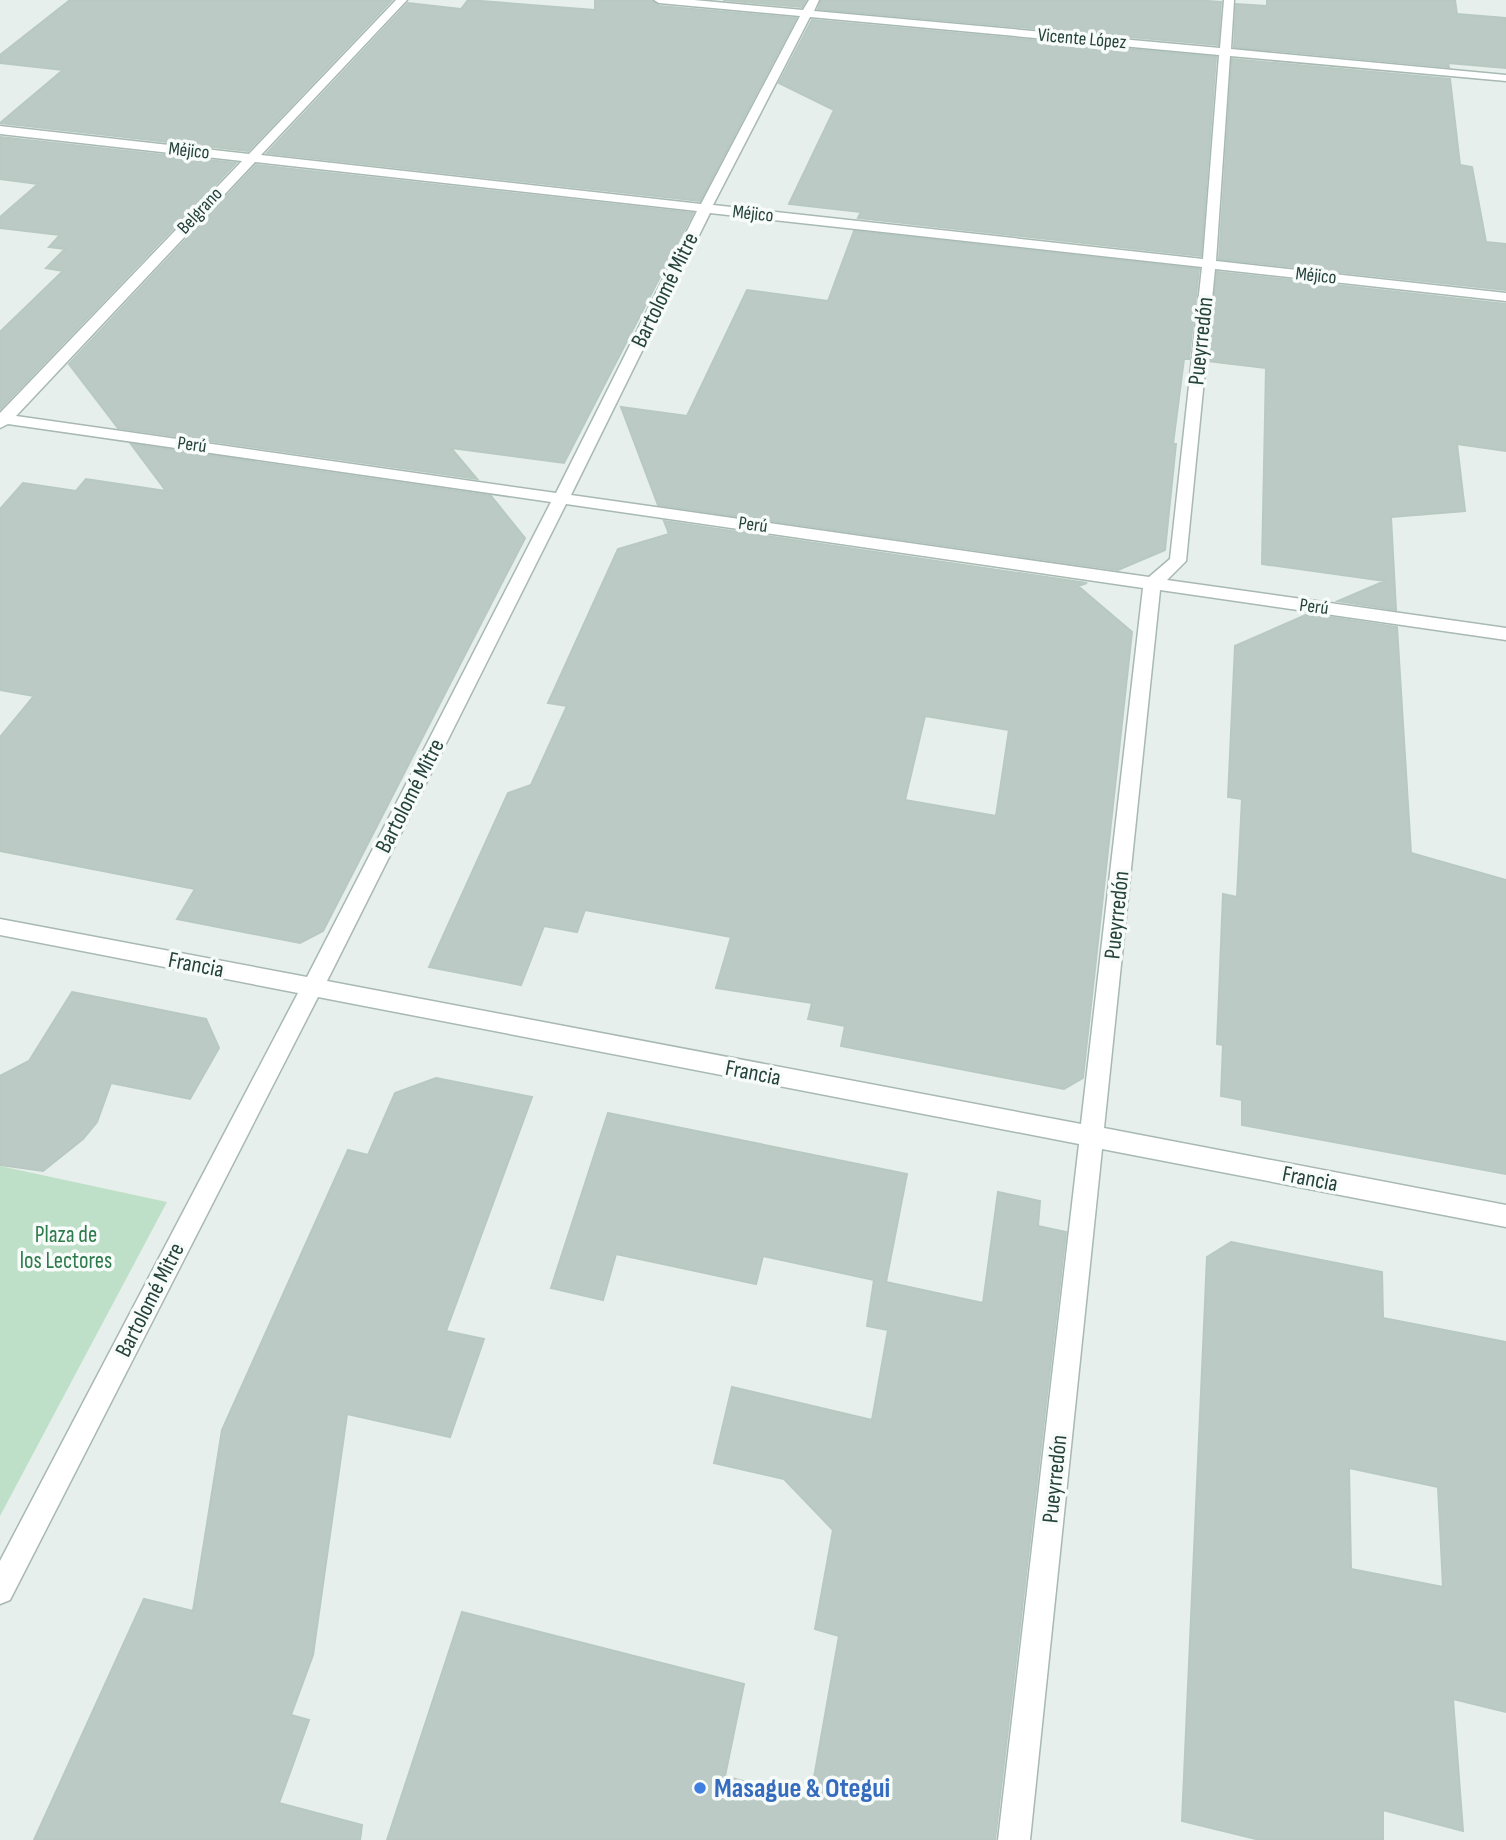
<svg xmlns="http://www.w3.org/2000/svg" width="1506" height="1840" font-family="'Sofia Sans Condensed',sans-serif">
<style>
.green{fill:#bfe0c8}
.building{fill:#bbcac4;stroke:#b8c9c2;stroke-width:2;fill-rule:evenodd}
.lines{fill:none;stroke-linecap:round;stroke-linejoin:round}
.minor-casing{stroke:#a8b8b2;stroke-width:3}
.minor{fill:#fff;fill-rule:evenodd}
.shop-dot{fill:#3f7fe0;stroke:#f7fbf9;stroke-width:2.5}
.labels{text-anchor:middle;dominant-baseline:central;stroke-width:7;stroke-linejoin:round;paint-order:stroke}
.far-street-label{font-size:19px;fill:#24423a;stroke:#f7fbf9}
.street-label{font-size:23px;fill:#24423a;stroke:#f7fbf9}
.park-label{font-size:23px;fill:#2d7a4b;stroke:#f7fbf9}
.near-shop-label{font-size:28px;font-weight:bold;fill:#366cbe;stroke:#f7fbf9;text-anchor:start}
</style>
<rect width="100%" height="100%" fill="#e6efeb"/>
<path class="green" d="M0 1166 167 1202 0 1516Z"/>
<path class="building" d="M70 0H381L391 1 248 151 0 123 63 70 0 63V55Z
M468 0 595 10V0H652L659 6 796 18 700 201 267 153 408 3 461 9Z
M723 0H806L802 7Z
M821 0H1194L1221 2 1218 45 818 9Z
M1267 0H1455L1457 14 1506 18V68L1448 63 1449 67 1234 47 1236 4 1267 6Z
M812 20 1216 57 1201 256 858 218 861 212 789 204 834 110 779 83Z
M1232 59 1450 79 1460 165 1472 167 1486 242 1506 244V290L1219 259Z
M0 137 236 163 0 409V332L63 271 46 268 65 249 49 247 60 235 0 228V217L38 184 0 179Z
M256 165 693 213 564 463 451 448 477 479 118 428 69 364Z
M854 231 1199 269 1189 359H1184L1173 444H1176L1165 550 1118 570 658 505 621 407 687 416 747 290 828 301Z
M1217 272 1506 304V451L1457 444 1465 511 1391 517 1396 610 1338 601 1385 581 1262 564 1266 368 1208 361Z
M131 444 491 496 525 538 323 931 300 943 177 919 195 889 0 851V737L34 696 0 690V509L23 483 76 491 86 479 166 491Z
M664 521 1087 583 1078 586 1132 632 1083 1078 1064 1089 841 1046 845 1026 808 1019 812 1003 716 988 731 937 585 910 577 932 544 926 521 985 429 967 508 793 531 785 567 706 548 703 618 549 669 534ZM925 716 1009 730 996 816 905 800Z
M1308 614 1397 627 1411 853 1506 880V1174L1242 1125V1100L1221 1096 1223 1045 1217 1044 1223 894 1237 897 1242 799 1228 797 1235 646Z
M72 992 206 1019 219 1048 190 1099 111 1083 97 1122 83 1139 43 1171 0 1165V1076L29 1061Z
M436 1078 532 1097 446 1331 484 1339 450 1437 347 1414 313 1655 291 1715 309 1720 279 1803 362 1825 360 1840H34L144 1599 193 1611 222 1430 348 1150 368 1155 395 1093Z
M608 1113 907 1174 886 1282 983 1303 998 1192 1040 1201 1038 1226 1066 1232 995 1840H387L462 1612 744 1684 725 1776 810 1800 839 1636 815 1629 833 1530 784 1479 714 1463 732 1387 872 1420 888 1330 867 1326 874 1280 763 1256 756 1284 616 1254 603 1300 551 1288Z
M1231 1242 1382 1272 1383 1318 1506 1342V1712L1453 1699 1463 1831 1383 1810V1840H1260L1182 1821 1207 1257ZM1349 1468 1438 1487 1443 1587 1351 1569Z"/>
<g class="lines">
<defs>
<path id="minor" d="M396 0H407L261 155 701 204 800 16 659 3 654 0H694L803 10 809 0H819L814 11 1220 48 1224 0H1234L1231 49 1506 75V81L1230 56 1216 261 1506 293V301L1215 269 1186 561 1167 580 1506 628V640L1160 590 1104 1128 1506 1205V1227L1102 1149 1030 1840H998L1079 1144 318 997 10 1600 0 1604V1561L298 993 0 935V919L307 977 551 502 8 424 0 428V413L242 161 0 134V126L249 154ZM810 17 1219 55 1203 259 713 205ZM255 162 697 211 556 493 16 416ZM710 213 1202 267 1170 559 1149 577 571 495ZM566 504 1143 588 1081 1124 327 981Z"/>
</defs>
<use href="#minor" class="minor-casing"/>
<use href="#minor" class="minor"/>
</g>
<circle class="shop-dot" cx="700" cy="1788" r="7"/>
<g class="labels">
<g class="far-street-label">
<text transform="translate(1082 39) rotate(5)">Vicente López</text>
<text transform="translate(189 151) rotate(6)">Méjico</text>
<text transform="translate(200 211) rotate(-47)">Belgrano</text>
<text transform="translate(753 214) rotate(6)">Méjico</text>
<text transform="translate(1316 276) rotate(6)">Méjico</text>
<text transform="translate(192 445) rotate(8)">Perú</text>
<text transform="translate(753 525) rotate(8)">Perú</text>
<text transform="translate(1314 607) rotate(8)">Perú</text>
</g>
<g class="street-label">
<text transform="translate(665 290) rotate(-64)">Bartolomé Mitre</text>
<text transform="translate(1201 341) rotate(-84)">Pueyrredón</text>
<text transform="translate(410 796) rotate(-63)">Bartolomé Mitre</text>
<text transform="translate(1117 915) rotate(-84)">Pueyrredón</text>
<text transform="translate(196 965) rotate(11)">Francia</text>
<text transform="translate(753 1073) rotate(11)">Francia</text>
<text transform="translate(1310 1179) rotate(11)">Francia</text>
<text transform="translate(150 1300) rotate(-63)">Bartolomé Mitre</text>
<text transform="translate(1055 1479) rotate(-84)">Pueyrredón</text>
</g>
<g class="park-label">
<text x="66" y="1235">Plaza de<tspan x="66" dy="26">los Lectores</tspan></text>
</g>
<g class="near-shop-label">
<text x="714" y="1788">Masague &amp; Otegui</text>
</g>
</g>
</svg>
